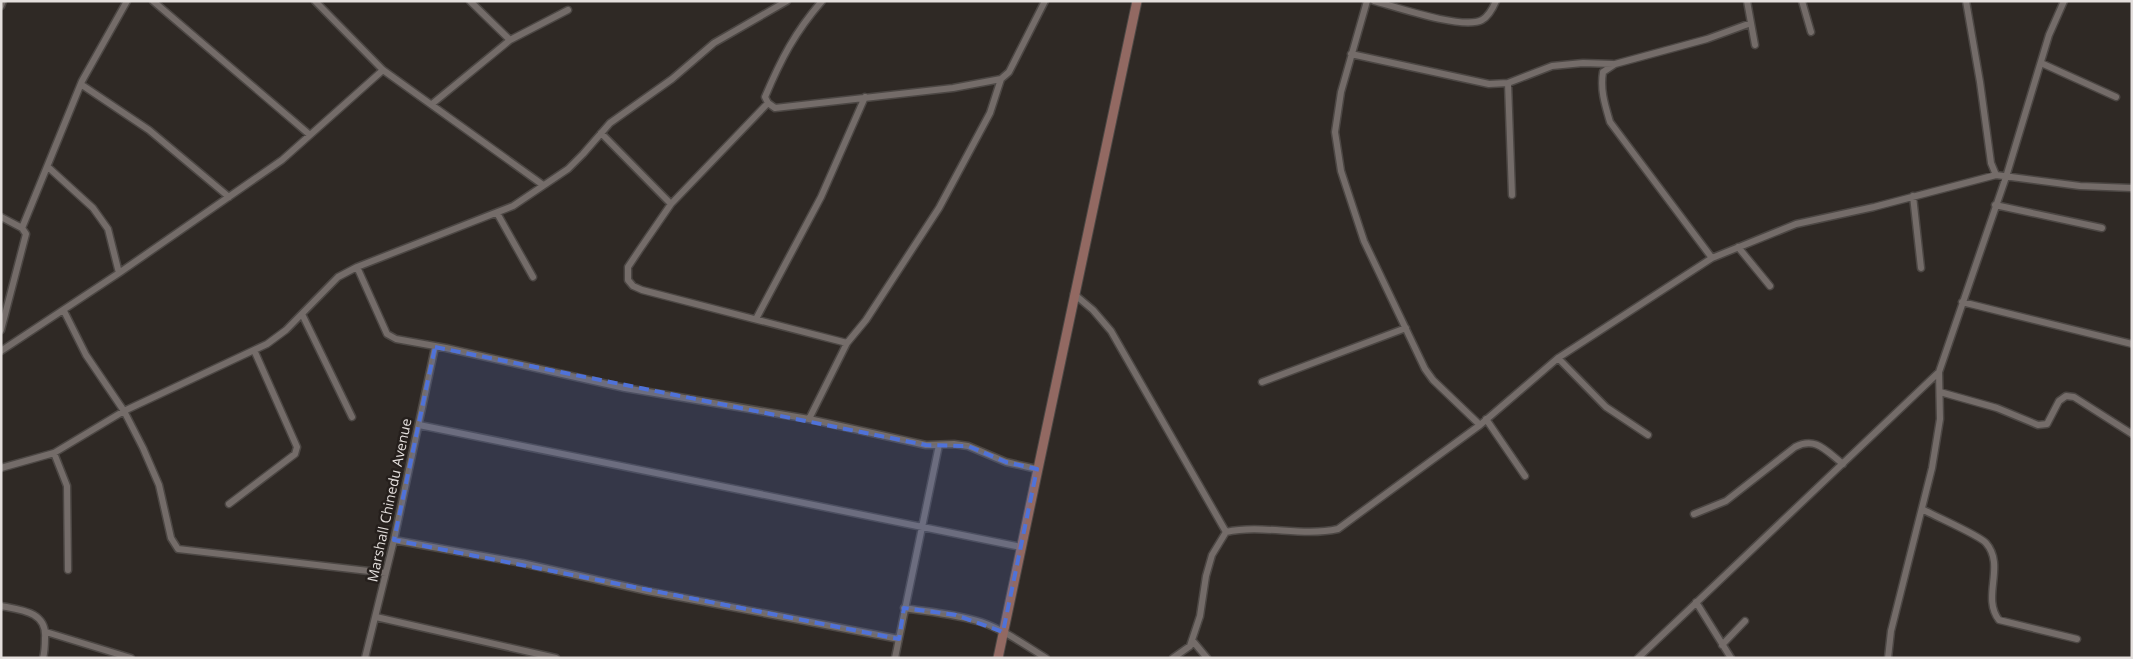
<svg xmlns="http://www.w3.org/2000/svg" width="2133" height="659" font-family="'Open Sans',sans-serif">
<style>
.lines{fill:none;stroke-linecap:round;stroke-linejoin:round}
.street-casing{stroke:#4c4744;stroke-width:9}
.secondary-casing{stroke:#4c4744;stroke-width:11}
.street{stroke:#746c69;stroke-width:6}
.secondary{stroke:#926962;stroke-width:9}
.marked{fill:#4f72d9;fill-opacity:0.2;stroke:#4f72d9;stroke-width:4;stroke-dasharray:10 6;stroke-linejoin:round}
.labels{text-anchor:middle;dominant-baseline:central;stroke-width:5;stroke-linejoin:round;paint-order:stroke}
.street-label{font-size:14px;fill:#e4dfdd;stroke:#251f1c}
</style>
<rect width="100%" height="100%" fill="#2f2925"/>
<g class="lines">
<defs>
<path id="street" d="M153 1 310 135
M315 1 383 70 543 185
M470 1 510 40 568 10
M822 1C795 32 781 59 765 97L768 103 775 108 953 88 1001 79 1009 72 1045 1
M1367 1 1341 92 1335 132 1341 171 1364 241 1425 369 1433 380 1480 425
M1374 1C1396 7 1463 30 1482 20 1489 16 1493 8 1496 1
M1747 1 1755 45
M1802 1 1811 32
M1966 1 1980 82 1991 163 1996 175
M1 6 3 1
M1351 54 1489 84 1508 83 1552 66 1583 63 1613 64
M2041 63 2116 97
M1508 83 1512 195
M82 85 149 130 229 197
M768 103 671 204 640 249 628 267V280L633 286 642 290 847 343
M432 104 510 40
M601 133 671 204
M48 167 93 208 108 229 119 273
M1913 196 1921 268
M1995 205 2102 228
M497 213 533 277
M1 217 22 228 26 234 1 330
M22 228 82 81 127 1
M1738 247 1770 286
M1712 258 1610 122C1605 105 1600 90 1603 72L1615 64 1707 39 1751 23
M357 267 387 334 396 339 446 348 625 388 809 419 926 445 954 444 968 446 1006 462 1037 469
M1074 294 1093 310 1111 331 1226 532
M1962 302 2132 344
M64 311 86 355 124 411 143 448 159 485 171 538 178 549 386 573
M302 314 352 417
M756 319 821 197 865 97
M1 351 119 273 282 160 383 70
M1558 358 1606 407 1648 435
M1262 382 1406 328
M1940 392 1997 408 2038 425 2047 424 2059 401 2066 396 2074 397 2132 434
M809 419 847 343 866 320 939 208 990 113 1001 79
M1486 419 1525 476
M419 425 1021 547
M54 453 67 486 68 570
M1 468 54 453 124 411 267 344 286 330 338 277 357 267 513 206 568 169 583 154 610 123 672 79 714 43 787 1
M229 504 295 454 297 447 254 350
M1922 509C1934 516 1979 535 1986 543 2006 566 1981 597 1999 620L2077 639
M1694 514 1726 501 1795 447C1816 436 1826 451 1843 464
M394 540 522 563 647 591 899 639
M1696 602 1731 658
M1 606C22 610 47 612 45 638 45 645 45 651 43 658
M904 608C930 612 956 614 981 622 1004 630 1025 645 1046 658
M376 617 556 658
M46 632 131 658
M1192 640 1207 658
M1722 645 1745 621
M365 658 394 540 435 347
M895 658 939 445
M1173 658 1190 646 1200 616 1206 576 1212 555 1226 532C1263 524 1301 537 1338 529L1480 425 1558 358 1712 258 1796 224 1874 207 1996 175 2080 186 2132 188
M1638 658 1939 372
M1888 658 1891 631 1932 468 1940 419 1939 372 2006 177 2049 35 2064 1"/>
<path id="secondary" d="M998 658 1137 1"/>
</defs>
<use href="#street" class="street-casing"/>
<use href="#secondary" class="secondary-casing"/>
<use href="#street" class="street"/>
<use href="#secondary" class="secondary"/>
</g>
<path class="marked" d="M435 347 926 445 968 446 1006 462 1037 469 1003 632 956 615 904 608 899 639 394 540Z"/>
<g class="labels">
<g class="street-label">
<text transform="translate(389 500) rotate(-78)">Marshall Chinedu Avenue</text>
</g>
</g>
<rect width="2133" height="659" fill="none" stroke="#e4dfdd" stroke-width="5"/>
</svg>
